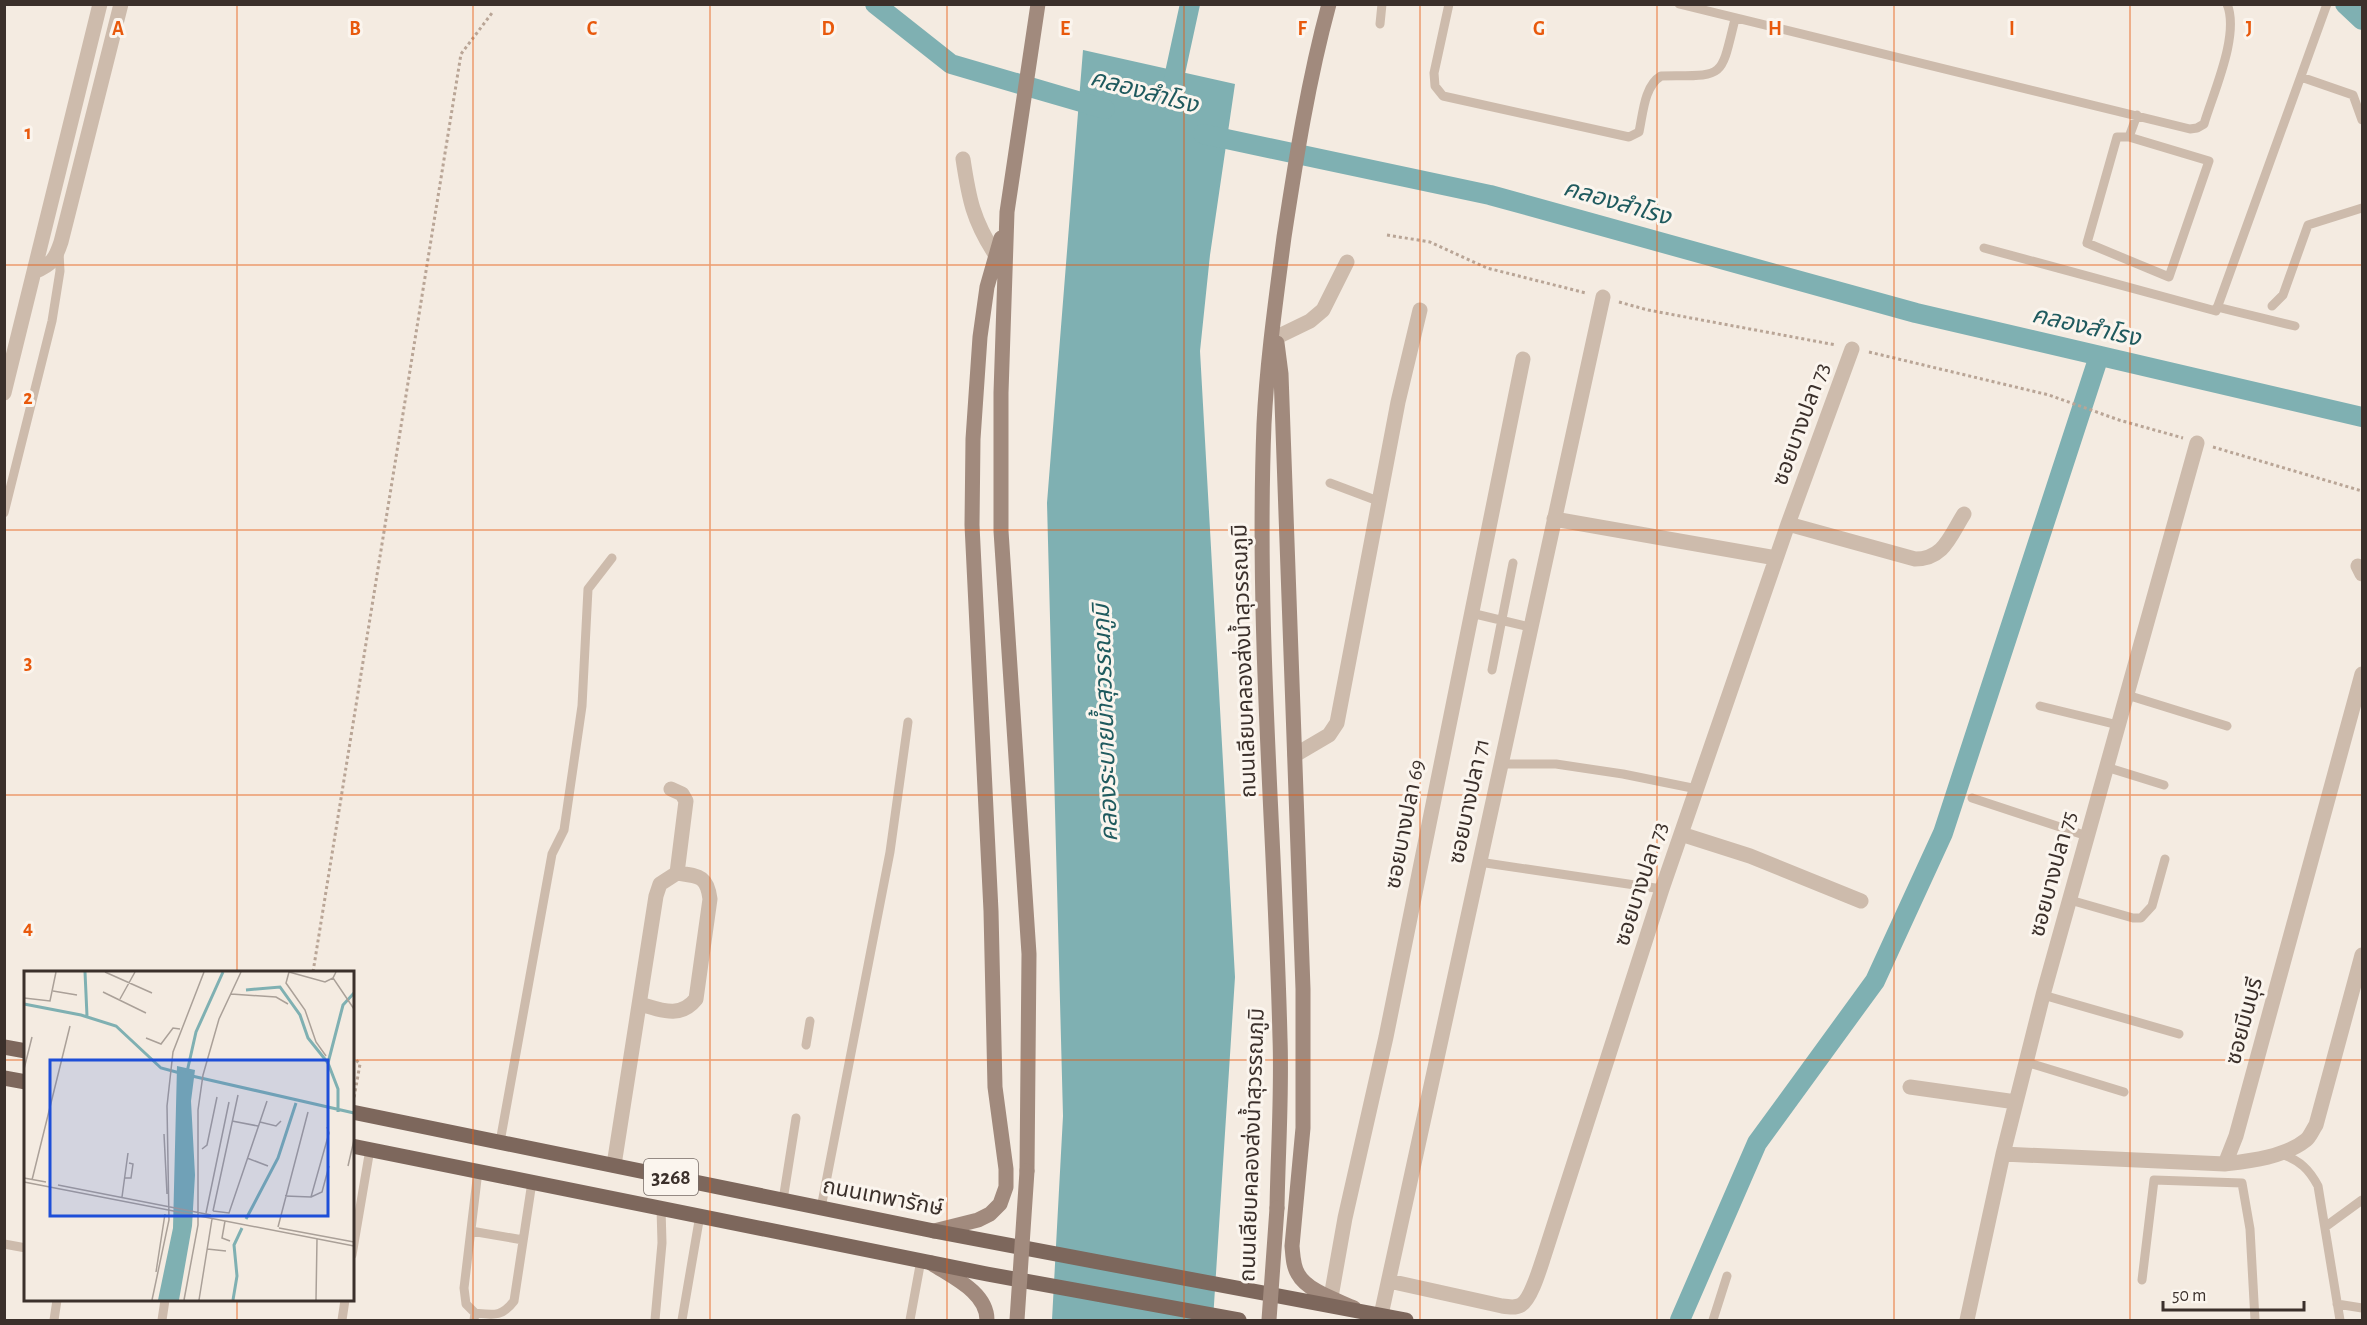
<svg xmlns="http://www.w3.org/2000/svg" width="2367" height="1325" font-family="'Alegreya Sans','Noto Sans Thai',sans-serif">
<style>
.water{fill:#7fb0b2}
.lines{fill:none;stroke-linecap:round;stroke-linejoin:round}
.canal{stroke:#7fb0b2;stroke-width:20}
.path{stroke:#b9a596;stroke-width:3;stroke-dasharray:3 3;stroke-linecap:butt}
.lane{stroke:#cdbbac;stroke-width:9}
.street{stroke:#cdbbac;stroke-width:15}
.secondary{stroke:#a18a7d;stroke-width:15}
.primary{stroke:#7d675c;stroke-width:15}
.secondary-bridge{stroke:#a18a7d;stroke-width:15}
.grid{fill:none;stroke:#e8590c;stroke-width:1.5;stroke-opacity:0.55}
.labels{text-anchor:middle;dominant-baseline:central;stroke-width:6;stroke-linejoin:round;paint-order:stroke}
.shield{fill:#fbf5ee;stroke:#756b66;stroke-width:1.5}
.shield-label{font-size:21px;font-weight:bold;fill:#3b302b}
.street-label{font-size:22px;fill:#3b302b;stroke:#fbf5ee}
.water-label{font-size:24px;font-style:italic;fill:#1f5a5e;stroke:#fbf5ee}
.inset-river{fill:none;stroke:#7fb0b2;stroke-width:3}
.inset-road{fill:none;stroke:#aaa098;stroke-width:1.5}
.view{fill:#1d4ed8;fill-opacity:0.15;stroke:#1d4ed8;stroke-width:3}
.inset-edge{fill:none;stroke:#3b302b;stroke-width:3}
.grid-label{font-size:20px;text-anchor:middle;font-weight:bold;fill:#e8590c;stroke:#fbf5ee;stroke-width:6;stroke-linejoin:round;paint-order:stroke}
</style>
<rect width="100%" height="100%" fill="#f4ebe1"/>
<path class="water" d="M1083 50 1235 84 1210 255 1200 351 1235 977 1213 1320H1052L1063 1116 1047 503Z"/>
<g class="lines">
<path class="canal" d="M875 4 951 64 1105 109
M2345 4 2362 20
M1170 96 1190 4
M1203 134 1490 195 1916 313 2362 417
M1680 1320 1757 1143 1875 981 1943 833 2099 356"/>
<path class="path" d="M1387 235 1430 242 1487 268 1586 293
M1619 302 1648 310 1836 345
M1869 352 2049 395 2119 420 2183 438
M2213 447 2362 491
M313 972 461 54 492 13
M352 1056 360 1064 354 1098"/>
<path class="lane" d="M1449 4 1434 73 1435 86 1443 96 1629 137 1639 132C1643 114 1644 86 1661 76 1725 75 1720 81 1735 19
M1679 4 2190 129 2197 128 2204 124C2213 93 2240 35 2227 4
M1380 24 1382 4
M2301 77 2353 95 2362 120
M2129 137 2209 161 2169 277 2087 243 2117 137H2129L2137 115
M1984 248 2216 311 2327 4
M2272 306 2283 295 2308 225 2362 208
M2217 307 2295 326
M1330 483 1378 501
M4 513 52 321 60 271 59 252
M1471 613 1530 627
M1492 670 1513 563
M2127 695 2227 726
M2040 706 2118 725
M1500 764H1556L1623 774 1697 789
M2106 767 2164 785
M1972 798 2087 836
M1479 862 1662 889
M2070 900 2133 918H2141L2152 906 2165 859
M2043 995 2179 1034
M806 1045 810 1021
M2026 1062 2124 1092
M500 1142 552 854 564 830 582 706 588 589 612 558
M2282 1154C2300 1161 2309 1169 2318 1186L2340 1320
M783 1200 796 1118
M821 1208 890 852 908 722
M2325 1227 2362 1200
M471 1231 523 1240
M4 1244 26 1248
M352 1255 370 1149
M2142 1280 2154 1180 2242 1183 2250 1229 2255 1320
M2337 1304 2362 1308
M475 1313C494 1315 502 1317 514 1301L532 1182
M54 1320 57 1300
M162 1320 165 1300
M342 1320 345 1300
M474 1320 475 1313 466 1304 464 1288 478 1171
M655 1320 662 1243 661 1208
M682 1320 700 1215
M910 1320 921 1260
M1713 1320 1727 1276"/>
<path class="street" d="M963 159C969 199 973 220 995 254
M34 272C52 264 55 260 61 242L121 4
M1277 337 1310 321 1323 310 1347 262
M4 393 100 4
M1554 519 1776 558
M1788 524 1915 559C1944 559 1950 536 1964 514
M2358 566 2362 574
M1295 755 1329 735 1337 723 1398 402 1420 310
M671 789 682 794 686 801 677 873
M1681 834 1750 856 1861 901
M1910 1087 2016 1102
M2003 1154 2225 1164 2236 1136 2362 674
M2225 1164C2250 1161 2285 1157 2306 1140 2310 1137 2313 1129 2316 1125L2362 955
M614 1165 656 896 660 884 677 873C698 876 707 875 710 899L696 999C680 1019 661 1010 640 1004
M1389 1281 1502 1306C1509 1307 1516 1308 1521 1305 1531 1299 1540 1268 1544 1256L1662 889 1788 524 1852 349
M1331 1297 1345 1218 1386 1037 1523 359
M1381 1315 1603 297
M1967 1320 2003 1154 2043 995 2197 443"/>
<path class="secondary" d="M1277 343 1281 374 1303 989V1128L1292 1246C1293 1256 1293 1266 1298 1274 1307 1291 1337 1300 1354 1308
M1027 1171 1029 954 1001 531V393L1007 212 1038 4
M1277 1208C1278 1151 1282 1094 1280 1038 1275 833 1256 629 1264 424 1267 362 1276 299 1284 237 1296 159 1308 81 1329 4
M934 1231 978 1220 990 1214 1000 1204 1006 1187V1169L995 1087 991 911 972 525 973 439 980 337 987 287 1001 238
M931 1263C952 1277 987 1292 987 1320"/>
<path class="primary" d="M4 1047 26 1051
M4 1078 26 1082
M352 1112 934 1231 1406 1320
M352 1146 987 1274 1239 1320"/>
<path class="secondary-bridge" d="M1017 1320 1027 1171
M1269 1320 1277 1208"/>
</g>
<path class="grid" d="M237 4V972M473 4V1320M710 4V1320M947 4V1320M1184 4V1320M1420 4V1320M1657 4V1320M1894 4V1320M2130 4V1320M4 265H2362M4 530H2362M4 795H2362M4 1060H26M352 1060H2362M237 1300V1320"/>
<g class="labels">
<rect class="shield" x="644" y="1159" width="54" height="36" rx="4.5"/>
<g class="shield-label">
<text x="671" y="1177">3268</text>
</g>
<g class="street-label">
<text transform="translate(1801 424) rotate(-70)">ซอยบางปลา 73</text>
<text transform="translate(1244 661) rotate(-92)">ถนนเลียบคลองส่งน้ำสุวรรณภูมิ</text>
<text transform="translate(1469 801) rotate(-78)">ซอยบางปลา 71</text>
<text transform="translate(1405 824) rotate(-79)">ซอยบางปลา 69</text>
<text transform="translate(2053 874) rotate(-75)">ซอยบางปลา 75</text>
<text transform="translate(1641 884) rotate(-72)">ซอยบางปลา 73</text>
<text transform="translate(2244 1021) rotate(-75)">ซอยมีนบุรี</text>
<text transform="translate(1252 1145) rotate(-88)">ถนนเลียบคลองส่งน้ำสุวรรณภูมิ</text>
<text transform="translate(883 1197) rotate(11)">ถนนเทพารักษ์</text>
</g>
<g class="water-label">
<text transform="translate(1144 92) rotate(15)">คลองสำโรง</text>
<text transform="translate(1617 203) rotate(16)">คลองสำโรง</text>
<text transform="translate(2086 327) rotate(13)">คลองสำโรง</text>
<text transform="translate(1106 723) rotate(-92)">คลองระบายน้ำสุวรรณภูมิ</text>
</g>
</g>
<g transform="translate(24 971)">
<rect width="330" height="330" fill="#f4ebe1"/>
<path d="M153 95 171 99 167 130 171 204 168 255 155 329H134L149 257Z" fill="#7fb0b2"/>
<path class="inset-river" d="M61 1 63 45M222 19 256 16 276 44 284 67 304 92M0 33 57 44 92 55 137 97 156 102M163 101 172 61 199 1M168 105 330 142M314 141V118L304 92 319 34 330 22M222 248 254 187 272 132M209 329 213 305 210 274 218 257"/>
<path class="inset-road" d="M81 1 128 22M265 1 262 12 281 39 292 71 302 85M265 1 301 11 309 7M312 1 309 7 330 38M29 20 53 24M79 21 122 42M207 23 252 26 264 33M0 27 26 30 32 1M96 28 111 1M122 67 137 73 149 57 156 58M0 98 8 66M208 150 234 155M236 151 252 155 257 150M140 163 143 223M178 178 183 174 193 126M223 187 244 195M324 195 330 169M0 207 22 211M101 207H107L109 193 105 192M8 209 46 55M0 211 330 275M34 214 187 244M261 225 287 226 305 162 303 156M98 226 104 182M287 226 298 221 305 195M189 240 205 242 243 130M189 240 214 124M182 242 205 131M201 250 198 267 206 270M254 256 284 141M255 257 330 271M183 278 202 280M132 301 141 243M128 329 145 249 143 135 149 81 180 1M160 329 174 254V139L179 104 195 48 217 1M175 329 188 248M292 329 293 268"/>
<path class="view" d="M26 89H304V245H26Z"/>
<rect width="330" height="330" class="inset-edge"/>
</g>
<g class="grid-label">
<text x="118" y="35">A</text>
<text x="355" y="35">B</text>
<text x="592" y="35">C</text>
<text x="828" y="35">D</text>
<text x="1065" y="35">E</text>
<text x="1302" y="35">F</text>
<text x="1539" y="35">G</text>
<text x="1775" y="35">H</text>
<text x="2012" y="35">I</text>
<text x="2249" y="35">J</text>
<text x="28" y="139">1</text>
<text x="28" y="404">2</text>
<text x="28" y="669">3</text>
<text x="28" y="934">4</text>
</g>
<rect width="2367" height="1325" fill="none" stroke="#3b302b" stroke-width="12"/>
<path d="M2163 1301v9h141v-9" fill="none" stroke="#3b302b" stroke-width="3"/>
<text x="2172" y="1301" font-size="18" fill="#3b302b" stroke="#fbf5ee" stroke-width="4.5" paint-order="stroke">50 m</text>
</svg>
